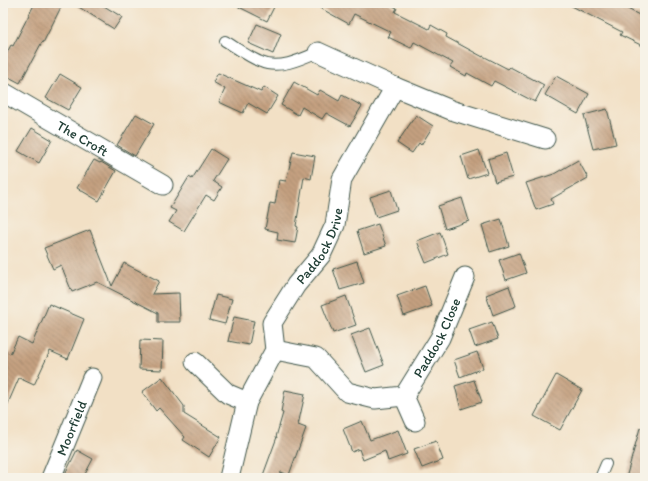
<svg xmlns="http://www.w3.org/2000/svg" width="648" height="481" font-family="Itim,sans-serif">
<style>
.building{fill:url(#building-back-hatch)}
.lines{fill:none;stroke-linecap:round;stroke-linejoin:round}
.lane-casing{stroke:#3f554a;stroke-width:12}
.street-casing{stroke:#3f554a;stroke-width:21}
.lane{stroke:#fff;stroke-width:10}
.street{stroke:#fff;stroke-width:19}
.labels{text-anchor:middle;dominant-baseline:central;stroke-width:4;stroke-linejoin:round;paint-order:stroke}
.street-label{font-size:14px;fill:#1f3d34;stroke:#f7f3e8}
</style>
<defs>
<pattern id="building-back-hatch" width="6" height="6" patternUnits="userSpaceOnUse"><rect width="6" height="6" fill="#c5a080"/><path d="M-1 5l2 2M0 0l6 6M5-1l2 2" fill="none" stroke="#9f846a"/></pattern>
</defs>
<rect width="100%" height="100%" fill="#f7f3e8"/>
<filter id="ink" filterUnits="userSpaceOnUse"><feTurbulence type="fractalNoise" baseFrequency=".025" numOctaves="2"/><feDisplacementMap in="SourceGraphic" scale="8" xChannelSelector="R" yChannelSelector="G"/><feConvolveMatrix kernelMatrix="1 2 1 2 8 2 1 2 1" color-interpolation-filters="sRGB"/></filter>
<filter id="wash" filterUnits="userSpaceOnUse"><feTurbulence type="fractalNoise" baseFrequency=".012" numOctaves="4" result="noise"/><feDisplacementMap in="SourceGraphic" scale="16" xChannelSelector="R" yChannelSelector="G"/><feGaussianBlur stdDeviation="0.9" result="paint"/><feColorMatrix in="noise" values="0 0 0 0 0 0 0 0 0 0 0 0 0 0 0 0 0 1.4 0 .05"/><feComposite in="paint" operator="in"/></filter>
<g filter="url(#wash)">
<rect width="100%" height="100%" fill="#f2e0c5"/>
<g id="blocks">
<path class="building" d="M35 3H63L43 43 42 42 20 83 3 74V60L11 45 13 46Z
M75 3H99L122 17 114 29 74 4Z
M231 3H276L267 21Z
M311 3H387L397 8 395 12 429 29 431 25 447 34 446 37 483 57V56L508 69 510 67 544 85 535 102 494 81 491 86 467 73 466 76 450 67 453 63 414 42 411 48 388 37 391 32 354 14 349 24Z
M566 3H616L645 18V47L620 35 622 32Z
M257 24 281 34 273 54 248 43Z
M218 73 261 92 264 87 278 96 267 114 248 103 243 113 219 102 225 89 213 82Z
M60 74 82 87 68 110 46 98Z
M556 76 589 94 578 114 545 95Z
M294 82 317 95 320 90 339 101 342 95 362 106 350 126 326 113 322 119 302 107 298 115 281 105Z
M607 109 616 144 593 149 584 115Z
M136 114 154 124 135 156 117 145Z
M416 115 433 126 421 145 419 143 412 153 397 143Z
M32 128 52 140 39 163 18 151Z
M211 149 227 159 213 181 222 187 214 200 206 195 184 231 169 222 176 211 170 208 189 177 192 179Z
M479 150 487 173 468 179 461 156Z
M293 152 315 156 311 179 304 177 296 226 298 227 295 243 277 240 278 232 265 229 270 203 275 204 279 180 286 181Z
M506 153 513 177 495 182 488 159Z
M94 160 100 163 101 162 116 171 99 201 77 188Z
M578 160 588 178 551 199 553 204 536 210 526 183 554 174Z
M391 190 397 210 376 217 370 197Z
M462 198 469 221 445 229 438 206Z
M501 219 509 246 490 252 482 225Z
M378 224 386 246 364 253 357 231Z
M90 230 112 286 124 263 159 281 152 294 179 293 180 322H158V313L97 282 72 292 61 265 53 269 44 248Z
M440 232 448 254 426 263 417 241Z
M519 253 526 273 506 280 499 260Z
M357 261 364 283 340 290 333 269Z
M425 286 432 306 404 316 397 296Z
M509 286 516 306 493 315 486 295Z
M216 295 232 299 225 324 209 320Z
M346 296 356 325 333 333 322 305Z
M49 304 84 319 68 359 50 351 34 385 19 378 3 415V350L10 354 18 337 32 344Z
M234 317 254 321 249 345 228 341Z
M492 322 498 339 475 347 469 330Z
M370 328 384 365 366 372 351 335Z
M140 340 163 341 162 370 139 369Z
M477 352 483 368 460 377 454 360Z
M556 375 582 390 560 430 534 416Z
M162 377 184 406V414L221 437 209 457 183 440 185 437 159 408 156 411 142 392Z
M474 380 482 402 461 409 455 386Z
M285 390 305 394 298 425 306 428 289 475 281 472 279 478H262L277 437H276L283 413 281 412Z
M362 421 370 440 398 430 407 454 388 461 385 451 363 460 359 449 352 452 343 429Z
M640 428H645V478H626Z
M436 441 443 460 422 468 414 449Z
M77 450 93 459 83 478H63Z"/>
</g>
</g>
<g filter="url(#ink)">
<use href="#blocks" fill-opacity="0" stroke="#3f554a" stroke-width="1"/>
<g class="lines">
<defs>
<path id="lane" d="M225 41C237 48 248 57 261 62 279 70 302 59 318 52
M600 478 606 464"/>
<g id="street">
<path d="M318 52 395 87"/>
<path id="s1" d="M3 92 163 185"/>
<path id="s2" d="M275 350 316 358 347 392 375 399 404 396 440 338 465 277"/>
<path d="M195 362 228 394 247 402"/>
<path d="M404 396 415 421"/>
<path id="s3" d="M51 478 92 378"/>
<path id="s4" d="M229 478 247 402 275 350 272 323 296 285 321 255 335 225 342 179 395 87 451 110 545 139"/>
</g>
</defs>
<use href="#lane" class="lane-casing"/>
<use href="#street" class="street-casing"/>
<use href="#lane" class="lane"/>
<use href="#street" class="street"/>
</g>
</g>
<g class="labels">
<g class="street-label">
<text stroke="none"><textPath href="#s1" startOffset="92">The Croft</textPath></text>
<text stroke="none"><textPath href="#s4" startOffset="256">Paddock Drive</textPath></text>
<text stroke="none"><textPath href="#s2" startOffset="213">Paddock Close</textPath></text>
<text stroke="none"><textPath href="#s3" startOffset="54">Moorfield</textPath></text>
</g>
</g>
<rect width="648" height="481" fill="none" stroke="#f7f3e8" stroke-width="16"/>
</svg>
